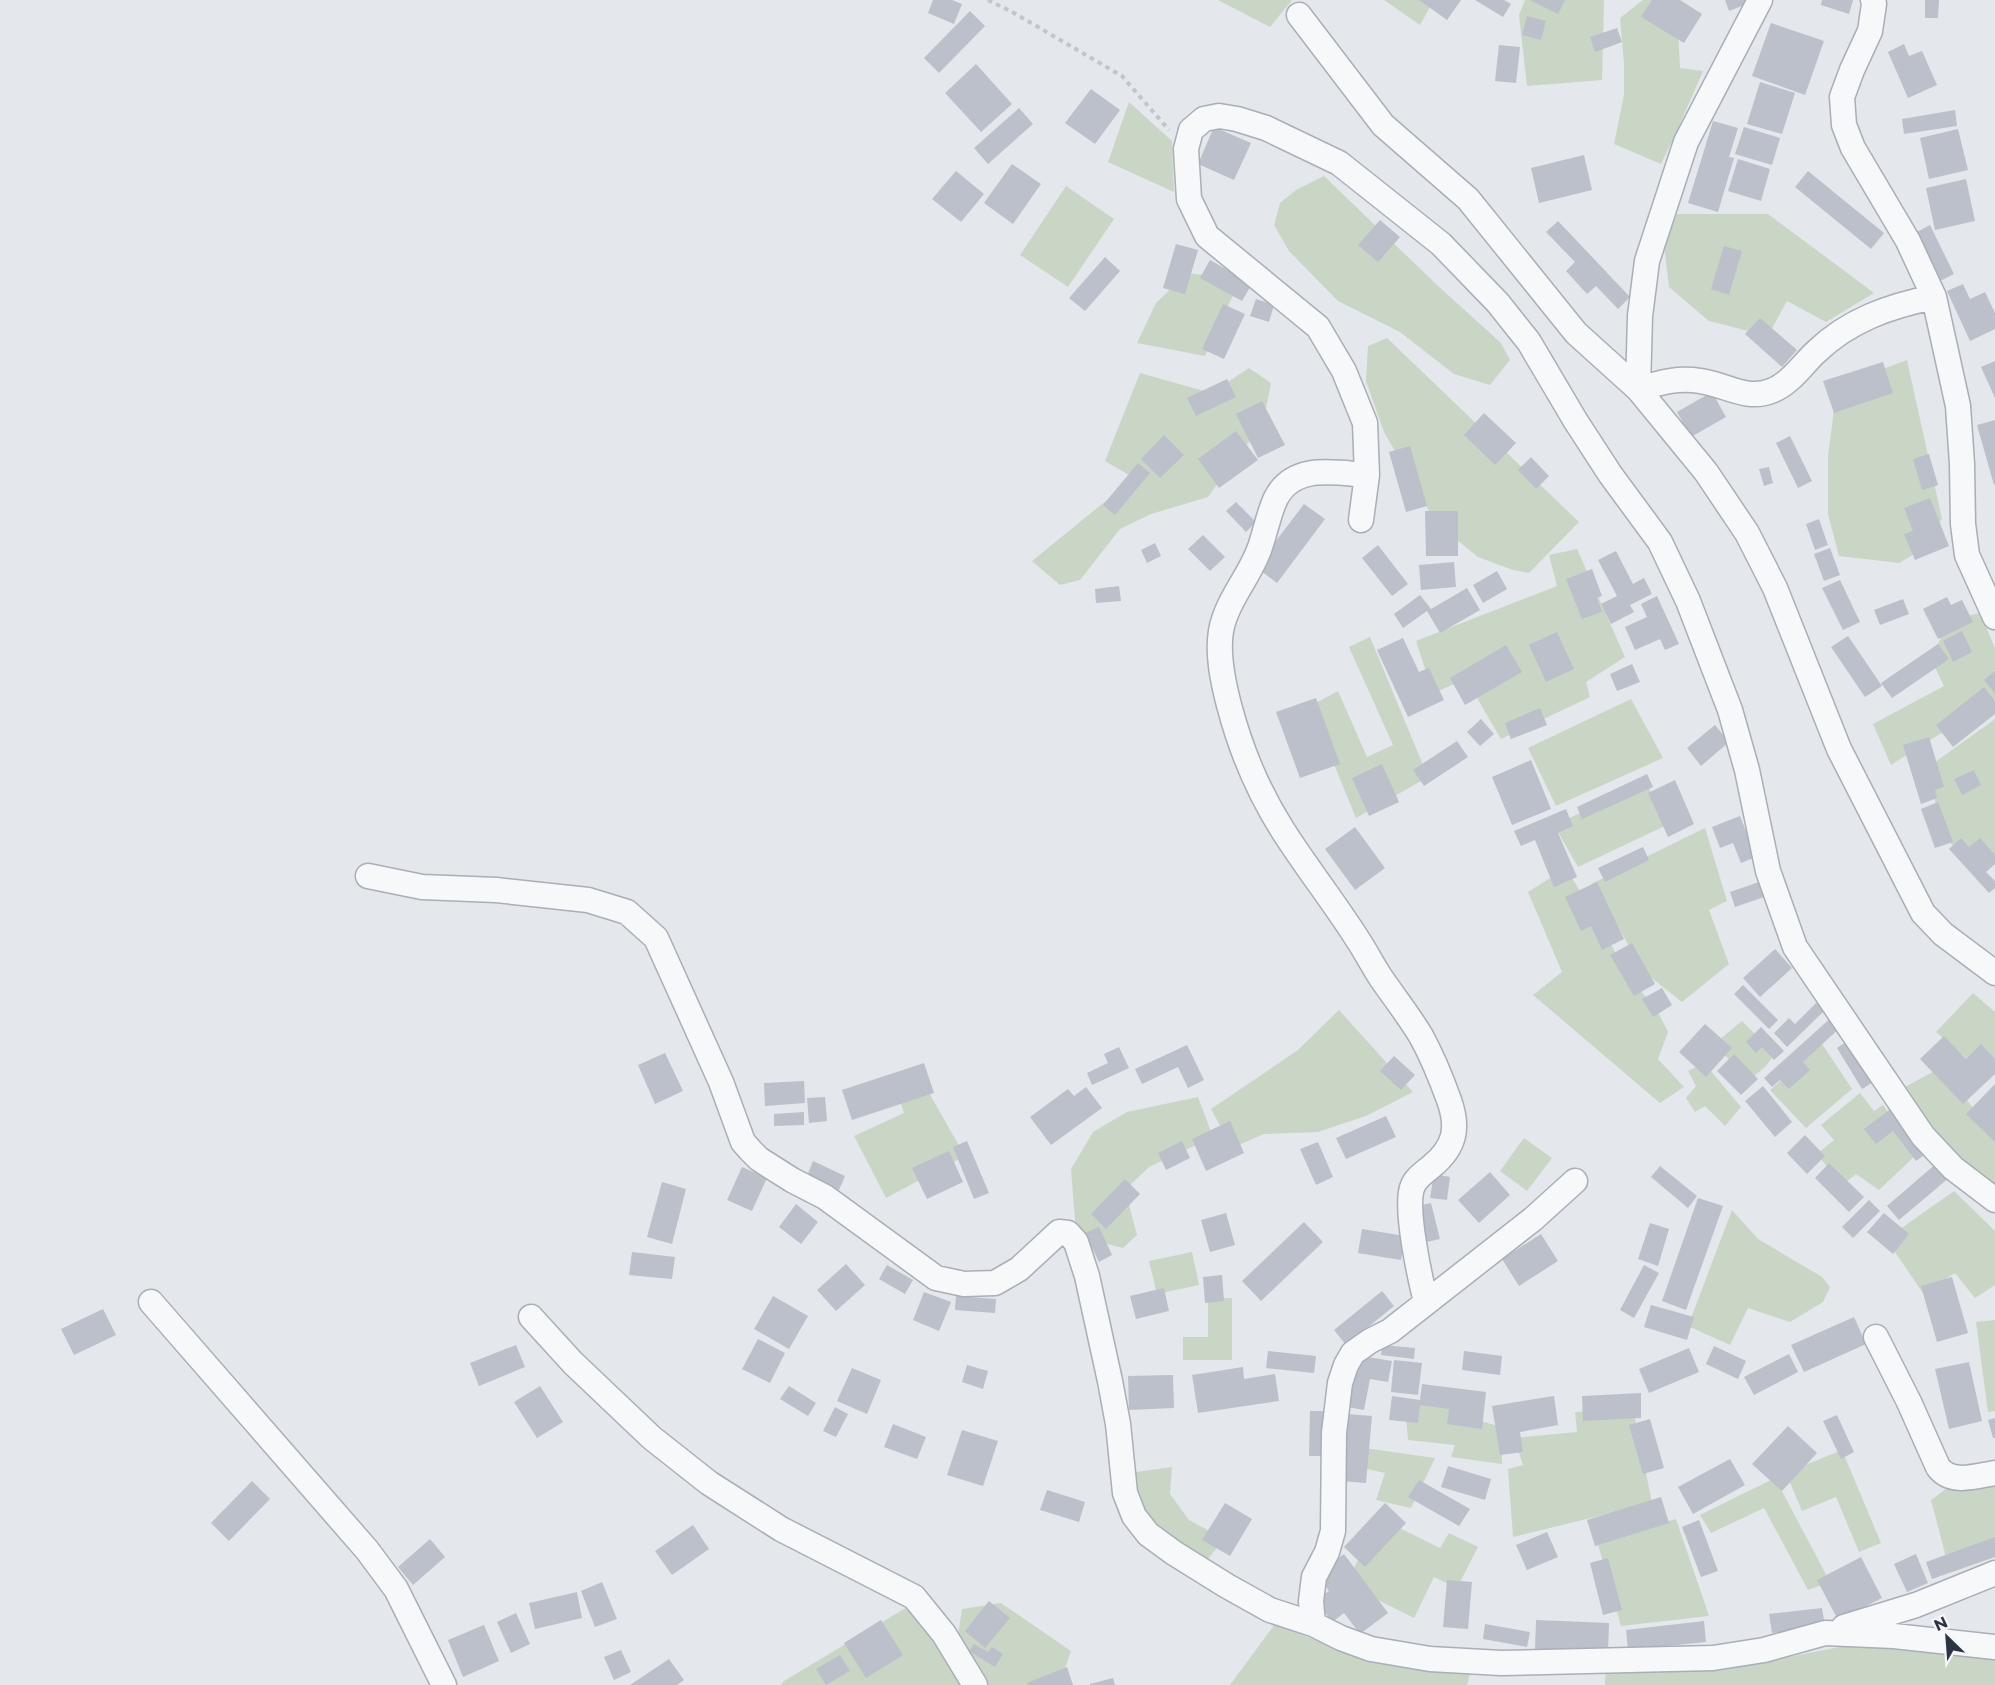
<svg xmlns="http://www.w3.org/2000/svg" width="1995" height="1685" font-family="Montserrat,sans-serif">
<style>
.green{fill:#c9d6c5}
.building{fill:#bbc0ca}
.lines{fill:none;stroke-linecap:round;stroke-linejoin:round}
.minor-casing{stroke:#a9aeb7;stroke-width:27}
.path{stroke:#c2c5cb;stroke-width:4;stroke-dasharray:4.5 4.5;stroke-linecap:butt}
.minor{stroke:#f7f8fa;stroke-width:24}
</style>
<rect width="100%" height="100%" fill="#e4e7ec"/>
<path class="green" d="M1218 0H1292L1270 27Z
M1384 0H1434L1420 25Z
M1525 0H1604L1602 80 1527 86 1519 15Z
M1643 0H1656L1678 28 1680 68 1703 71 1676 133 1661 164 1614 144 1624 95V64L1620 18Z
M1129 102 1172 141 1174 192 1108 162Z
M1324 176 1437 285 1501 343 1510 360 1490 385 1454 374 1400 332 1338 301 1289 251 1274 225 1280 203 1296 190Z
M1066 186 1114 219 1068 287 1020 255Z
M1677 214H1768L1874 293 1826 322 1787 301 1768 336 1709 321 1669 287 1664 244Z
M1187 273 1221 277 1236 289 1205 356 1137 343 1156 303Z
M1387 338 1579 522 1529 573 1513 570 1478 557 1436 523 1384 432 1366 381 1368 346Z
M1907 360 1942 519 1921 550 1899 563 1839 556 1828 514V456L1837 386Z
M1249 368 1271 383 1262 428 1240 452 1208 497 1151 514 1120 529 1080 580 1060 585 1032 561 1134 478 1105 461 1140 373 1211 393Z
M1577 549 1625 657 1586 682 1590 697 1501 739 1466 679 1433 693 1416 641 1557 586 1549 555Z
M1980 613 1995 648V699L1891 765 1873 724 1944 686 1931 659 1949 620Z
M1370 637 1428 777 1356 818 1310 706 1338 691 1367 757 1393 745 1349 647Z
M1631 699 1663 758 1556 806 1528 748Z
M1995 719V860L1979 866 1944 838 1927 768Z
M1646 783 1669 824 1578 867 1554 825Z
M1705 828 1727 901 1709 910 1729 964 1682 1002 1643 971 1598 891 1591 884Z
M1566 868 1600 924 1629 978 1656 1008 1668 1032 1658 1059 1684 1087 1660 1103 1533 995 1562 972 1528 892Z
M1973 993 1995 1012V1070L1987 1076 1936 1032Z
M1339 1010 1413 1092 1366 1116 1318 1132 1264 1134 1232 1148 1211 1109 1298 1050Z
M1742 1021 1775 1054 1765 1067 1749 1080 1714 1044Z
M1822 1044 1852 1089 1806 1128 1770 1090Z
M1704 1063 1741 1107 1725 1126 1705 1106 1695 1112 1686 1098 1696 1086 1688 1071Z
M1940 1068 1995 1134V1186L1969 1168 1927 1131 1903 1088Z
M921 1079 965 1156 886 1198 854 1136 904 1113 897 1092Z
M1860 1093 1874 1111 1883 1105 1917 1154 1879 1190 1856 1174 1842 1185 1817 1154 1834 1140 1821 1125Z
M1198 1097 1213 1137 1149 1167 1125 1190 1137 1235 1123 1248 1091 1240 1075 1221 1071 1169 1093 1132 1127 1112Z
M1524 1138 1552 1158 1527 1191 1500 1171Z
M1954 1191 1995 1231V1285L1975 1298 1955 1273 1923 1293 1886 1239Z
M1732 1210 1758 1239 1822 1277 1830 1287 1823 1302 1790 1322 1748 1308 1730 1345 1688 1326Z
M1192 1252 1199 1285 1157 1294 1149 1261Z
M1208 1298H1232V1360H1183V1337H1208Z
M1995 1320V1411L1988 1412 1976 1322Z
M1456 1398 1464 1416 1501 1427 1502 1464 1451 1457 1455 1445 1408 1440 1405 1404Z
M1633 1409 1652 1503 1513 1537 1508 1469 1523 1465 1514 1438 1577 1432 1575 1412Z
M1364 1448 1435 1458 1411 1508 1376 1500 1385 1473 1358 1467Z
M1842 1450 1881 1543 1859 1552 1836 1497 1802 1511 1786 1473Z
M1172 1467 1170 1494 1189 1520 1224 1539 1206 1561 1176 1548 1140 1509 1129 1473Z
M1995 1477V1546L1947 1561 1931 1500 1954 1483Z
M1775 1478 1830 1582 1808 1590 1764 1508 1711 1533 1700 1515Z
M1379 1518 1440 1548 1449 1533 1478 1547 1457 1588 1434 1577 1414 1618 1346 1584Z
M1676 1519 1709 1616 1621 1626 1597 1541Z
M914 1603 962 1685H781L784 1681Z
M1001 1603 1071 1651 1059 1685H983L958 1635 962 1609Z
M1275 1624 1345 1652 1470 1673 1467 1685H1230Z
M1855 1644 1995 1652V1685H1605L1606 1665 1716 1668 1758 1663Z"/>
<path class="building" d="M933 0H952L962 4 954 24 928 13Z
M1419 0H1461L1447 20Z
M1475 0H1504L1511 4 1503 17Z
M1530 0H1565L1558 14Z
M1652 0H1680L1702 14 1684 43 1641 17Z
M1725 0H1745L1747 4 1729 11Z
M1822 0H1853L1849 14 1821 5Z
M1925 0H1939L1938 18H1925Z
M970 11 985 26 939 73 924 58Z
M1527 16 1546 21 1541 40 1522 35Z
M1771 23 1824 41 1805 95 1752 76Z
M1617 28 1622 42 1595 52 1590 37Z
M1904 44 1909 56 1922 51 1937 85 1908 98 1888 52Z
M1499 45 1520 47 1516 83 1495 81Z
M976 64 1012 104 981 132 945 93Z
M1760 82 1795 93 1782 134 1747 124Z
M1091 89 1120 110 1095 144 1065 123Z
M1019 108 1033 124 988 164 974 148Z
M1955 110 1957 126 1904 134 1902 119Z
M1713 121 1738 128 1729 157 1734 158 1718 212 1688 203Z
M1214 127 1251 143 1234 180 1198 164Z
M1744 127 1780 138 1772 165 1735 154Z
M1958 129 1968 170 1929 179 1920 138Z
M1584 155 1592 190 1539 203 1531 168Z
M1738 159 1770 169 1761 201 1728 191Z
M1012 164 1041 184 1013 224 984 203Z
M956 171 984 194 961 222 932 199Z
M1808 171 1884 233 1871 249 1795 187Z
M1966 179 1975 221 1935 230 1926 188Z
M1380 220 1400 237 1378 262 1358 245Z
M1558 221 1630 297 1618 309 1596 286 1587 294 1566 271 1575 262 1546 232Z
M1930 225 1954 274 1938 282 1913 234Z
M1176 244 1198 250 1185 294 1163 288Z
M1724 246 1742 251 1729 295 1711 289Z
M1105 257 1120 271 1085 311 1069 298Z
M1210 260 1252 284 1242 301 1200 278Z
M1963 284 1970 299 1985 292 1995 313V329L1970 341 1947 291Z
M1256 299 1274 305 1269 322 1250 316Z
M1223 304 1245 314 1224 359 1202 349Z
M1760 318 1797 350 1782 367 1745 334Z
M1995 361V398L1981 367Z
M1883 362 1893 393 1834 413 1823 381Z
M1227 379 1236 397 1196 416 1187 398Z
M1712 392 1726 417 1691 437 1677 412Z
M1262 401 1285 445 1258 458 1236 414Z
M1484 413 1516 443 1495 465 1464 435Z
M1995 420V484L1994 485 1977 425Z
M1236 431 1258 460 1219 488 1198 459Z
M1164 435 1184 455 1160 478 1141 459Z
M1790 436 1812 481 1798 488 1776 443Z
M1410 446 1427 506 1406 512 1389 452Z
M1929 454 1938 485 1922 490 1913 459Z
M1531 457 1549 476 1536 489 1518 470Z
M1138 463 1150 473 1115 515 1103 505Z
M1769 467 1773 483 1764 486 1759 469Z
M1930 498 1949 546 1915 560 1904 534 1913 531 1904 508Z
M1236 502 1256 522 1246 532 1226 511Z
M1304 504 1325 519 1277 583 1256 567Z
M1425 511H1458V556H1426Z
M1819 519 1828 545 1815 550 1806 524Z
M1203 535 1225 557 1210 571 1188 549Z
M1155 543 1161 556 1147 563 1141 550Z
M1378 545 1408 584 1392 596 1362 558Z
M1830 548 1840 575 1824 581 1814 554Z
M1616 551 1633 584 1644 578 1652 594 1630 605 1634 612 1611 624 1601 604 1617 596 1598 560Z
M1454 562 1456 587 1421 590 1419 565Z
M1592 569 1602 596 1597 598 1602 612 1582 619 1566 579Z
M1497 571 1507 589 1483 603 1473 585Z
M1840 580 1860 622 1843 630 1822 588Z
M1119 586 1121 601 1096 603 1095 589Z
M1467 588 1480 610 1440 633 1427 611 1403 628 1394 614 1420 595 1431 609Z
M1657 596 1679 644 1665 650 1660 639 1635 650 1625 627 1647 617 1641 604Z
M1947 597 1951 605 1962 600 1973 622 1938 639 1923 609Z
M1903 599 1909 614 1880 625 1874 610Z
M1962 631 1972 652 1953 662 1943 641Z
M1557 632 1574 669 1546 682 1529 645Z
M1848 636 1882 686 1865 697 1831 647Z
M1403 638 1419 672 1429 668 1444 700 1408 717 1377 650Z
M1938 644 1949 659 1892 698 1881 683Z
M1506 645 1522 672 1465 705 1450 678Z
M1632 664 1640 682 1617 691 1610 674Z
M1995 671V694L1984 680Z
M1984 687 1995 701V714L1953 747 1936 725Z
M1316 698 1340 764 1300 778 1276 712Z
M1540 708 1547 725 1511 739 1505 723Z
M1481 719 1494 734 1480 746 1467 732Z
M1715 725 1729 742 1701 766 1687 748Z
M1929 737 1944 787 1935 790 1937 798 1921 804 1903 745Z
M1457 741 1468 757 1424 786 1413 770Z
M1531 760 1551 809 1512 825 1492 777Z
M1382 764 1399 802 1369 816 1352 778Z
M1974 770 1981 785 1962 795 1954 779Z
M1647 774 1653 787 1582 819 1577 807Z
M1675 780 1694 824 1668 837 1648 793Z
M1938 802 1953 842 1935 848 1921 809Z
M1566 809 1573 826 1558 833 1577 877 1554 887 1535 840 1521 846 1514 831Z
M1740 816 1756 857 1741 863 1733 843 1720 848 1712 827Z
M1355 827 1385 868 1355 890 1325 849Z
M1961 838 1969 847 1980 838 1995 855V864L1986 872 1995 881V888L1989 893 1949 849Z
M1643 847 1649 860 1605 882 1598 868Z
M1597 882 1624 939 1602 950 1591 926 1581 931 1565 897Z
M1759 882 1764 897 1735 907 1730 892Z
M1632 943 1655 984 1634 996 1610 955Z
M1775 949 1792 968 1760 997 1743 978Z
M1743 985 1778 1020 1769 1029 1734 994Z
M1662 988 1672 1005 1653 1017 1642 999Z
M1816 1003 1824 1011 1787 1047 1774 1033 1789 1018 1795 1024Z
M1834 1015 1843 1025 1803 1062 1810 1070 1789 1089 1780 1080 1772 1087 1764 1078Z
M1705 1024 1732 1048 1706 1077 1679 1052Z
M1761 1027 1784 1051 1774 1060 1762 1047 1756 1053 1746 1042Z
M1944 1036 1966 1059 1981 1044 1995 1059V1074L1963 1104 1920 1059Z
M1852 1038 1878 1079 1862 1089 1837 1048Z
M1187 1045 1204 1080 1188 1088 1178 1067 1142 1084 1135 1069Z
M1119 1047 1129 1068 1092 1085 1087 1073 1108 1063 1104 1054Z
M665 1053 683 1091 655 1104 638 1065Z
M1734 1054 1758 1079 1741 1095 1717 1071Z
M1394 1056 1415 1075 1401 1090 1380 1071Z
M924 1063 934 1093 852 1120 842 1090Z
M804 1081 805 1103 765 1106 764 1083Z
M1995 1084V1142L1966 1114Z
M1763 1086 1792 1122 1775 1137 1745 1101Z
M1086 1087 1102 1108 1051 1145 1030 1117 1068 1089 1074 1096Z
M825 1097 827 1121 809 1123 807 1098Z
M1896 1105 1930 1151 1916 1161 1893 1131 1876 1144 1864 1129Z
M804 1112V1125L774 1126V1114Z
M1386 1116 1396 1137 1346 1159 1336 1138Z
M1230 1121 1244 1153 1206 1171 1192 1139Z
M1805 1135 1825 1156 1807 1174 1787 1153Z
M967 1141 989 1193 974 1199 953 1147Z
M1182 1141 1190 1158 1166 1170 1158 1153Z
M1318 1142 1333 1177 1316 1185 1300 1149Z
M949 1151 963 1182 927 1199 912 1168Z
M813 1161 845 1176 839 1190 807 1176Z
M1938 1162 1951 1176 1899 1220 1887 1206Z
M1829 1163 1864 1197 1849 1212 1815 1178Z
M1660 1166 1697 1196 1688 1208 1651 1177Z
M742 1167 767 1178 752 1211 727 1200Z
M1490 1172 1510 1195 1479 1223 1458 1200Z
M1434 1174 1450 1177 1447 1200 1430 1198Z
M1125 1179 1140 1194 1106 1229 1091 1214Z
M662 1182 686 1189 672 1244 647 1237Z
M1698 1198 1723 1206 1686 1310 1662 1301Z
M1869 1200 1880 1211 1853 1238 1842 1227Z
M1431 1203 1440 1239 1427 1242 1417 1206Z
M796 1204 818 1222 801 1244 779 1227Z
M1226 1213 1235 1245 1210 1252 1201 1220Z
M1884 1213 1909 1234 1893 1254 1867 1232Z
M1304 1222 1323 1242 1261 1301 1242 1281Z
M1650 1223 1669 1229 1658 1266 1638 1259Z
M1099 1227 1112 1255 1099 1262 1085 1233Z
M1362 1229 1405 1236 1401 1260 1358 1253Z
M1541 1234 1558 1261 1519 1286 1502 1259Z
M632 1252 675 1257 672 1279 629 1275Z
M846 1264 865 1285 836 1311 817 1290Z
M887 1265 913 1280 905 1294 879 1279Z
M1644 1265 1659 1273 1634 1318 1620 1310Z
M1222 1275 1224 1301 1205 1303 1203 1277Z
M1952 1277 1968 1333 1937 1342 1921 1286Z
M1164 1288 1169 1311 1136 1319 1130 1296Z
M1382 1291 1394 1306 1346 1345 1334 1330Z
M924 1292 951 1302 939 1331 913 1320Z
M773 1296 808 1316 789 1349 754 1329Z
M956 1296 996 1299 995 1313 955 1310Z
M1651 1305 1694 1317 1687 1340 1644 1327Z
M103 1309 116 1335 74 1355 61 1329Z
M1854 1317 1866 1344 1804 1372 1791 1345Z
M758 1339 785 1353 770 1383 742 1369Z
M516 1345 525 1367 479 1386 470 1363Z
M1382 1345 1415 1348 1414 1359 1381 1355Z
M1714 1346 1746 1361 1738 1379 1706 1364Z
M1689 1348 1699 1372 1649 1393 1639 1369Z
M1268 1351 1316 1356 1314 1373 1266 1368Z
M1464 1351 1502 1356 1500 1375 1462 1370Z
M1789 1354 1798 1372 1754 1395 1744 1377Z
M1356 1355 1392 1361 1388 1382 1370 1379 1364 1410 1347 1407Z
M1394 1360 1422 1363 1418 1395 1391 1392Z
M1969 1362 1982 1421 1949 1429 1935 1369Z
M967 1365 988 1371 983 1389 962 1382Z
M1243 1367 1244 1379 1275 1374 1279 1401 1198 1413 1192 1375Z
M852 1368 881 1380 867 1414 837 1401Z
M1173 1375 1174 1408 1129 1410 1128 1376Z
M1422 1384 1486 1392 1482 1429 1447 1424 1449 1409 1420 1405 1418 1423 1389 1420 1392 1396 1420 1400Z
M540 1386 563 1422 537 1438 514 1402Z
M789 1386 816 1403 808 1416 780 1399Z
M1641 1393V1418L1583 1421 1582 1396Z
M1554 1396 1558 1425 1520 1432 1523 1452 1500 1455 1492 1406Z
M835 1407 848 1414 836 1437 823 1431Z
M1310 1411H1330L1329 1456H1309Z
M1347 1414 1372 1416 1366 1483 1341 1481Z
M1837 1415 1854 1452 1841 1459 1823 1421Z
M1995 1418V1438H1993L1988 1420Z
M1650 1419 1664 1468 1643 1474 1629 1425Z
M893 1424 926 1437 917 1459 884 1447Z
M1788 1426 1817 1453 1782 1491 1752 1464Z
M962 1430 998 1441 983 1486 947 1475Z
M1730 1459 1745 1485 1693 1514 1678 1487Z
M1448 1466 1491 1479 1485 1500 1441 1487Z
M1419 1480 1470 1509 1459 1526 1408 1497Z
M252 1481 270 1499 229 1541 211 1523Z
M1047 1490 1085 1502 1079 1522 1040 1510Z
M1661 1497 1669 1523 1595 1546 1587 1520Z
M1225 1503 1252 1519 1230 1556 1202 1540Z
M1385 1503 1406 1523 1365 1567 1344 1547Z
M1699 1520 1718 1571 1701 1577 1682 1527Z
M693 1525 709 1549 672 1575 655 1551Z
M1547 1532 1558 1557 1527 1570 1516 1545Z
M1995 1537V1557L1932 1579 1926 1562Z
M430 1539 445 1557 413 1585 398 1567Z
M1344 1554 1388 1613 1360 1634 1344 1613 1332 1622 1316 1600 1329 1591 1316 1574Z
M1916 1554 1928 1583 1907 1592 1894 1564Z
M1861 1557 1882 1598 1838 1620 1817 1580Z
M1608 1558 1622 1610 1603 1615 1590 1563Z
M1447 1580 1472 1582 1468 1629 1443 1627Z
M602 1582 617 1619 595 1627 581 1591Z
M577 1592 582 1618 535 1629 529 1603Z
M989 1601 1010 1618 985 1648 965 1631Z
M1822 1608 1825 1626 1772 1633 1769 1614Z
M516 1613 530 1644 511 1653 497 1622Z
M881 1620 903 1655 866 1678 844 1643Z
M1536 1620 1609 1623 1608 1652 1535 1649Z
M1704 1621 1706 1642 1628 1650 1626 1630Z
M1485 1624 1530 1632 1527 1647 1483 1639Z
M484 1625 499 1661 463 1677 448 1640Z
M974 1644 988 1652 992 1647 1003 1654 995 1667 969 1651Z
M621 1650 631 1672 614 1680 604 1657Z
M840 1655 850 1671 826 1685 816 1669Z
M669 1659 684 1680 677 1685H630Z
M1067 1667 1073 1685H1028L1027 1683Z
M1113 1678 1115 1685H1090V1684Z"/>
<g class="lines">
<defs>
<path id="minor" d="M1760 0 1686 142 1647 261 1640 316 1638 389C1659 383 1678 377 1700 381 1725 384 1746 401 1771 391 1790 384 1802 365 1816 352 1849 320 1890 306 1934 297
M1873 0 1874 4 1870 31 1852 70 1842 97 1844 125 1853 148 1908 241 1934 297 1958 406 1962 464 1963 524 1967 555 1995 617
M1299 15 1383 125 1468 199 1576 333 1638 389 1706 472 1747 533 1775 588 1839 749 1923 913 1943 934 1995 973
M1367 475C1336 473 1294 463 1276 498 1269 512 1265 534 1259 550 1249 577 1226 602 1221 631 1217 655 1223 682 1229 705 1240 747 1258 791 1282 829 1306 867 1334 902 1358 940 1366 952 1373 966 1381 978 1394 997 1409 1016 1421 1036 1432 1056 1441 1078 1449 1100 1459 1128 1455 1147 1432 1166 1424 1173 1415 1178 1412 1188 1405 1210 1420 1278 1426 1302
M1361 520 1367 475 1365 423 1344 371 1318 327 1207 236 1189 199 1186 149 1191 130 1204 119 1219 116 1237 119 1266 128 1339 163 1441 244 1498 303 1529 342 1575 420 1610 474 1660 542 1688 601 1730 710 1747 770 1768 871 1795 947 1923 1136 1953 1168 1995 1200
M368 876 422 887 496 890 588 900 627 912 656 938 721 1082 743 1142 751 1151 759 1159 792 1180 825 1197 936 1278 964 1284 995 1283 1019 1269 1059 1232 1068 1233 1076 1242 1087 1276 1110 1381 1118 1424 1125 1493 1134 1516 1148 1534 1174 1553 1227 1586 1270 1610 1313 1624
M1575 1181 1533 1219 1390 1331 1370 1341 1353 1353 1346 1365 1340 1383 1334 1433 1333 1531 1327 1552 1314 1577 1311 1601 1313 1624 1341 1638 1371 1649 1430 1659 1501 1663 1713 1658 1764 1650 1825 1633 1894 1636 1995 1647
M151 1302 367 1550 396 1589 444 1685
M531 1317 573 1363 652 1438 709 1483 781 1529 914 1597 944 1634 975 1685
M1876 1337 1909 1402 1938 1467C1951 1485 1976 1476 1995 1473
M1844 1627 1916 1605 1995 1573"/>
</defs>
<use href="#minor" class="minor-casing"/>
<path class="path" d="M988 0 1014 13 1122 76 1169 130"/>
<use href="#minor" class="minor"/>
</g>
<g transform="translate(1947 1637) rotate(335)" stroke="#f4f6f9" stroke-width="4.5" paint-order="stroke">
<path d="M0-4.5L10 22L0 15L-10 22Z" fill="#2b3445"/>
<text y="-9" font-size="16" font-weight="bold" text-anchor="middle" fill="#2b3445">N</text>
</g>
</svg>
